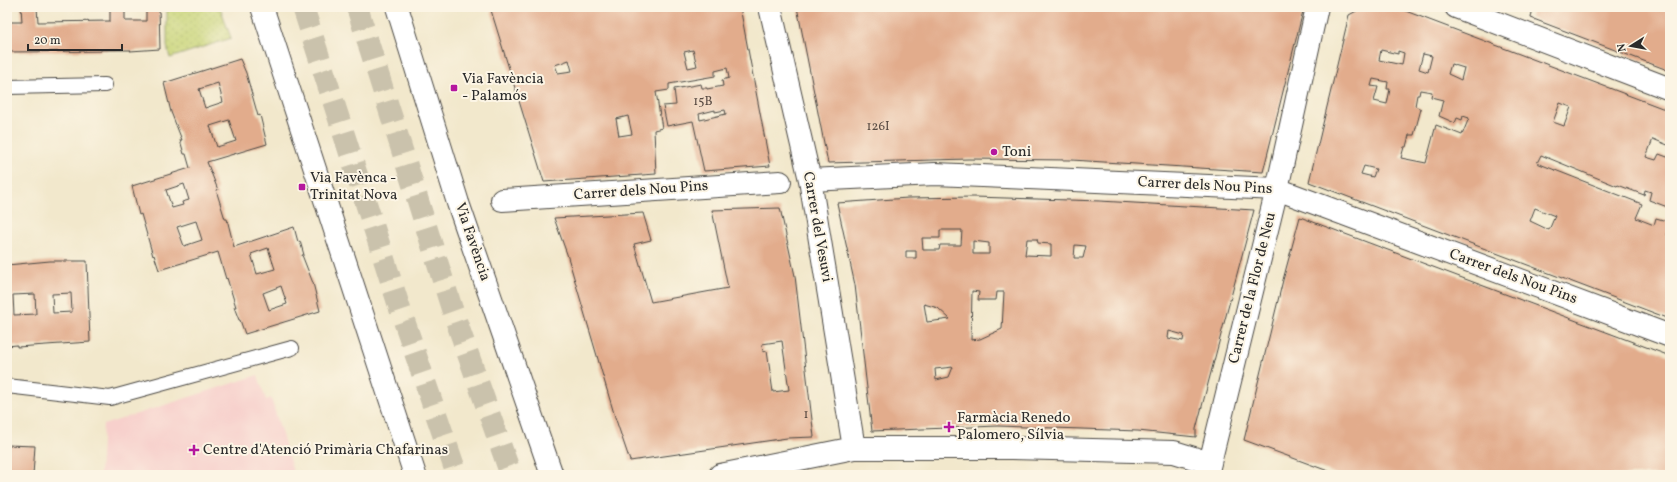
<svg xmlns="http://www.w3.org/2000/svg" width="1677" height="482" font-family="Vollkorn,serif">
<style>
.built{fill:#f7d0cc}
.grass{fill:url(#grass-dots);stroke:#798050}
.building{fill:#e2ac8c;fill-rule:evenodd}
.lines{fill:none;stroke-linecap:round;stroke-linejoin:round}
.trunk-tunnel{stroke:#cac2ac;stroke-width:22;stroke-dasharray:22 11;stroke-linecap:butt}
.service-casing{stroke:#494743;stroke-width:16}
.pedestrian-casing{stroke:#494743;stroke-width:24}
.minor-casing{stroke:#494743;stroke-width:24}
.tertiary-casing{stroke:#494743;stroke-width:24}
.service{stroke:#fff;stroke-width:14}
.pedestrian{stroke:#fff;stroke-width:22}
.minor{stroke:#fff;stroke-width:22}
.tertiary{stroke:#fff;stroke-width:22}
.poi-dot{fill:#b5179e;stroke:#fcf5e5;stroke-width:1.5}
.labels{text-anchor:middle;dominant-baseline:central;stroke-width:4;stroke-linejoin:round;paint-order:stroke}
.number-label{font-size:13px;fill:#594b43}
.poi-label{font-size:15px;fill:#2b2b2b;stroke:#fcf5e5;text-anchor:start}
.street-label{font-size:15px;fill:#2b2b2b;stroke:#fcf5e5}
</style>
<defs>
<pattern id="grass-dots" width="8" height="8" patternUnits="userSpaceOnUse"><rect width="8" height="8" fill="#c7d476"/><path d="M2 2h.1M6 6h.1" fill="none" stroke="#abb666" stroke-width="1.8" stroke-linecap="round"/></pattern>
</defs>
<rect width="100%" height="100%" fill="#fcf5e5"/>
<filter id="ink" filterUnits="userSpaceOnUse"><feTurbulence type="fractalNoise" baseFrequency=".025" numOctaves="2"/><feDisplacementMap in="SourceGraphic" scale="8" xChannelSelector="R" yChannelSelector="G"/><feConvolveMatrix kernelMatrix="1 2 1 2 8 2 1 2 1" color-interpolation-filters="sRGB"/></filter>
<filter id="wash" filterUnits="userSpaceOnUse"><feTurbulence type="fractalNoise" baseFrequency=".012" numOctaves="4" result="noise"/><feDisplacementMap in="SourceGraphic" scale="16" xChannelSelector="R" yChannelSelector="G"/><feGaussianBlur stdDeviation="0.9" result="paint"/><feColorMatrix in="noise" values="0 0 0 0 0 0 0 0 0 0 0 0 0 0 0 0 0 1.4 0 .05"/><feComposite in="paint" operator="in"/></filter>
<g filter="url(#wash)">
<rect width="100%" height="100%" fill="#f2e8cc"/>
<path class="built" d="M258 375 266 400 271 398 294 475H100L103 425Z"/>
<path class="grass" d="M167 7H220L231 38 170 58 167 46Z"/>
<g id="blocks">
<path class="building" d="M21 7H37L38 22 110 21V7H125V21H146V7H159L160 49 130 51 131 50H101V51L7 52V22H22Z
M490 7H740L770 166 704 171 693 121 667 126 663 106 676 105 674 89 701 84 702 88H707V89L723 86 722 80 729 78 727 68 715 71V76L669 84V90L656 92 662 128 654 130 656 174 544 182ZM693 50 697 66 688 68 684 52ZM569 60 572 71 558 73 555 65ZM715 110V112L725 110 726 114 700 120 699 114ZM628 116 632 134 619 136 616 119Z
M797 7H1304L1263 172 1072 160 968 159 828 163Z
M1364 7H1395L1670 111V146L1653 139 1646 157 1656 160 1659 154 1670 158V208L1649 200 1651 192 1645 190 1644 195 1618 185 1617 186 1541 155 1537 163 1642 204 1636 218 1654 225 1656 218 1670 222 1667 235 1670 236V319L1309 182 1349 15ZM1381 50 1398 54V51L1404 53 1402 65 1379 60ZM1423 54 1432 56 1428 72 1419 69ZM1451 64 1464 68 1461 80 1448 74ZM1373 79 1388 82 1387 89H1390L1387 104 1374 101 1378 87 1371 86ZM1420 90 1432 92 1431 97 1443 100 1439 116 1455 123 1457 118 1462 120 1463 116 1469 118 1462 135 1436 125 1426 163 1401 158 1404 147H1406L1409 135H1414L1421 109 1415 106 1417 95H1419ZM1560 103 1571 107 1564 126 1553 122ZM1364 166 1376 169 1373 177 1361 174ZM1535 208 1555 216 1549 230 1530 221Z
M1533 7H1670V71L1531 18Z
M240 59 246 73 258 116 260 115 267 144 207 162 218 190H216L225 219H227L234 247 294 227 298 242 300 241 304 255H302L313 283 320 311 245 334 240 320H239L234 307H236L227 278 226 279 218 252 159 270 154 255 153 256 141 214 139 215 132 186 190 168 186 154H184L180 140H182L171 112 164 83ZM218 83 223 102 205 108 199 89ZM229 120 236 141 217 147 210 126ZM184 184 189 200 182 202 183 205 172 208 166 190ZM196 221 202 240 184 246 177 227ZM268 248 275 269 257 274 251 254ZM281 286 287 304 269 310 263 293Z
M974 197 1100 201 1254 210 1196 429V437L1138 431 998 426 872 431 855 285 837 203 908 198ZM940 230H962L961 245H940L939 250H923L922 238H940ZM1027 239H1037L1038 243 1051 244V256L1025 255ZM973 241 989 243V254H973ZM1075 245 1086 246 1083 258H1074ZM906 251H916V258H906ZM972 291 979 292 978 300H996L997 292H1004L1002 329 980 339 971 340ZM924 304 938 308 950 319 927 322ZM1169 331 1184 335 1183 341 1168 338ZM953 367 949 377 936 380 935 369Z
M780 208 795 276 814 437 787 438 630 461 615 417 567 254 554 218 643 213 651 240 634 244 651 302 728 288 712 210ZM782 341 789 390 773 392 767 351 763 352 762 344Z
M1300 217 1670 356V475H1339L1244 440 1283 280Z
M50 261H87L90 342 17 347V345L7 346V265ZM71 293 72 312 53 313 52 294ZM35 294 36 314 14 315 13 295Z
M7 445 35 446 33 475H7Z"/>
</g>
</g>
<g filter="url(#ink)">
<use href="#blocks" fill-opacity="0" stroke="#494743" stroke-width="1"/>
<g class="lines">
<path class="trunk-tunnel" d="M303 7 400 309 457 475
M357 7 452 309 511 475"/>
<defs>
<path id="service" d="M7 87 105 85
M7 386 110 398 292 348"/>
<path id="pedestrian" d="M502 200 780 182"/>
<path id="minor" d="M770 7 810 180 854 448
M1456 7 1670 89
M810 180 935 174 1277 189 1670 336
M720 475 854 448H1011L1174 452 1210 463
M1207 475 1277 189 1317 7"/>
<path id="tertiary" d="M262 7 415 475
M397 7 458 203 552 475"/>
</defs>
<use href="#service" class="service-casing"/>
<use href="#pedestrian" class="pedestrian-casing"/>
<use href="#minor" class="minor-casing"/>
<use href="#tertiary" class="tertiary-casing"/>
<use href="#service" class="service"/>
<use href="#pedestrian" class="pedestrian"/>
<use href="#minor" class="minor"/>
<use href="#tertiary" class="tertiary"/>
</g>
</g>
<g class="poi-dot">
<rect x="450" y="84" width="8" height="8" rx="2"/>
<circle cx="994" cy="152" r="4"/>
<rect x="298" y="183" width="8" height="8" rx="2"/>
<path d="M947 421h4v4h4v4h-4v4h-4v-4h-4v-4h4z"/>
<path d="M192 444h4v4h4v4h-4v4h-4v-4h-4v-4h4z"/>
</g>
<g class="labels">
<g class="number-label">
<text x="703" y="102">15B</text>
<text x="878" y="127">126I</text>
<text x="806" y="415">1</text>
</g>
<g class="poi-label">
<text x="462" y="79">Via Favència<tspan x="462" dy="17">- Palamós</tspan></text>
<text x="1002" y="152">Toni</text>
<text x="310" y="178">Via Favènca -<tspan x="310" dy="17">Trinitat Nova</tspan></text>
<text x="957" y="418">Farmàcia Renedo<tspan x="957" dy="17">Palomero, Sílvia</tspan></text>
<text x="203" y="450">Centre d'Atenció Primària Chafarinas</text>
</g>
<g class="street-label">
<text transform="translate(1205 186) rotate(3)">Carrer dels Nou Pins</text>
<text transform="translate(641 191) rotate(-4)">Carrer dels Nou Pins</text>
<text transform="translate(817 227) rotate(80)">Carrer del Vesuvi</text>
<text transform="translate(472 242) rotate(71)">Via Favència</text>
<text transform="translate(1513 277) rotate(20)">Carrer dels Nou Pins</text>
<text transform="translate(1253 288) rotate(-76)">Carrer de la Flor de Neu</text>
</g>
</g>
<rect width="1677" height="482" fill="none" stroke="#fcf5e5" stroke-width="24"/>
<g transform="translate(1631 46) rotate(259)" stroke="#fcf5e5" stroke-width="3" paint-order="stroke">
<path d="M0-3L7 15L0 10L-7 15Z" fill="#2b2b2b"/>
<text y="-6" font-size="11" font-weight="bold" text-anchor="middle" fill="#2b2b2b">N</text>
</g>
<path d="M28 44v6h94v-6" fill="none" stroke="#2b2b2b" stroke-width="2"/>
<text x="34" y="44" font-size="12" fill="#2b2b2b" stroke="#fcf5e5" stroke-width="3" paint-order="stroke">20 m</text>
</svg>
